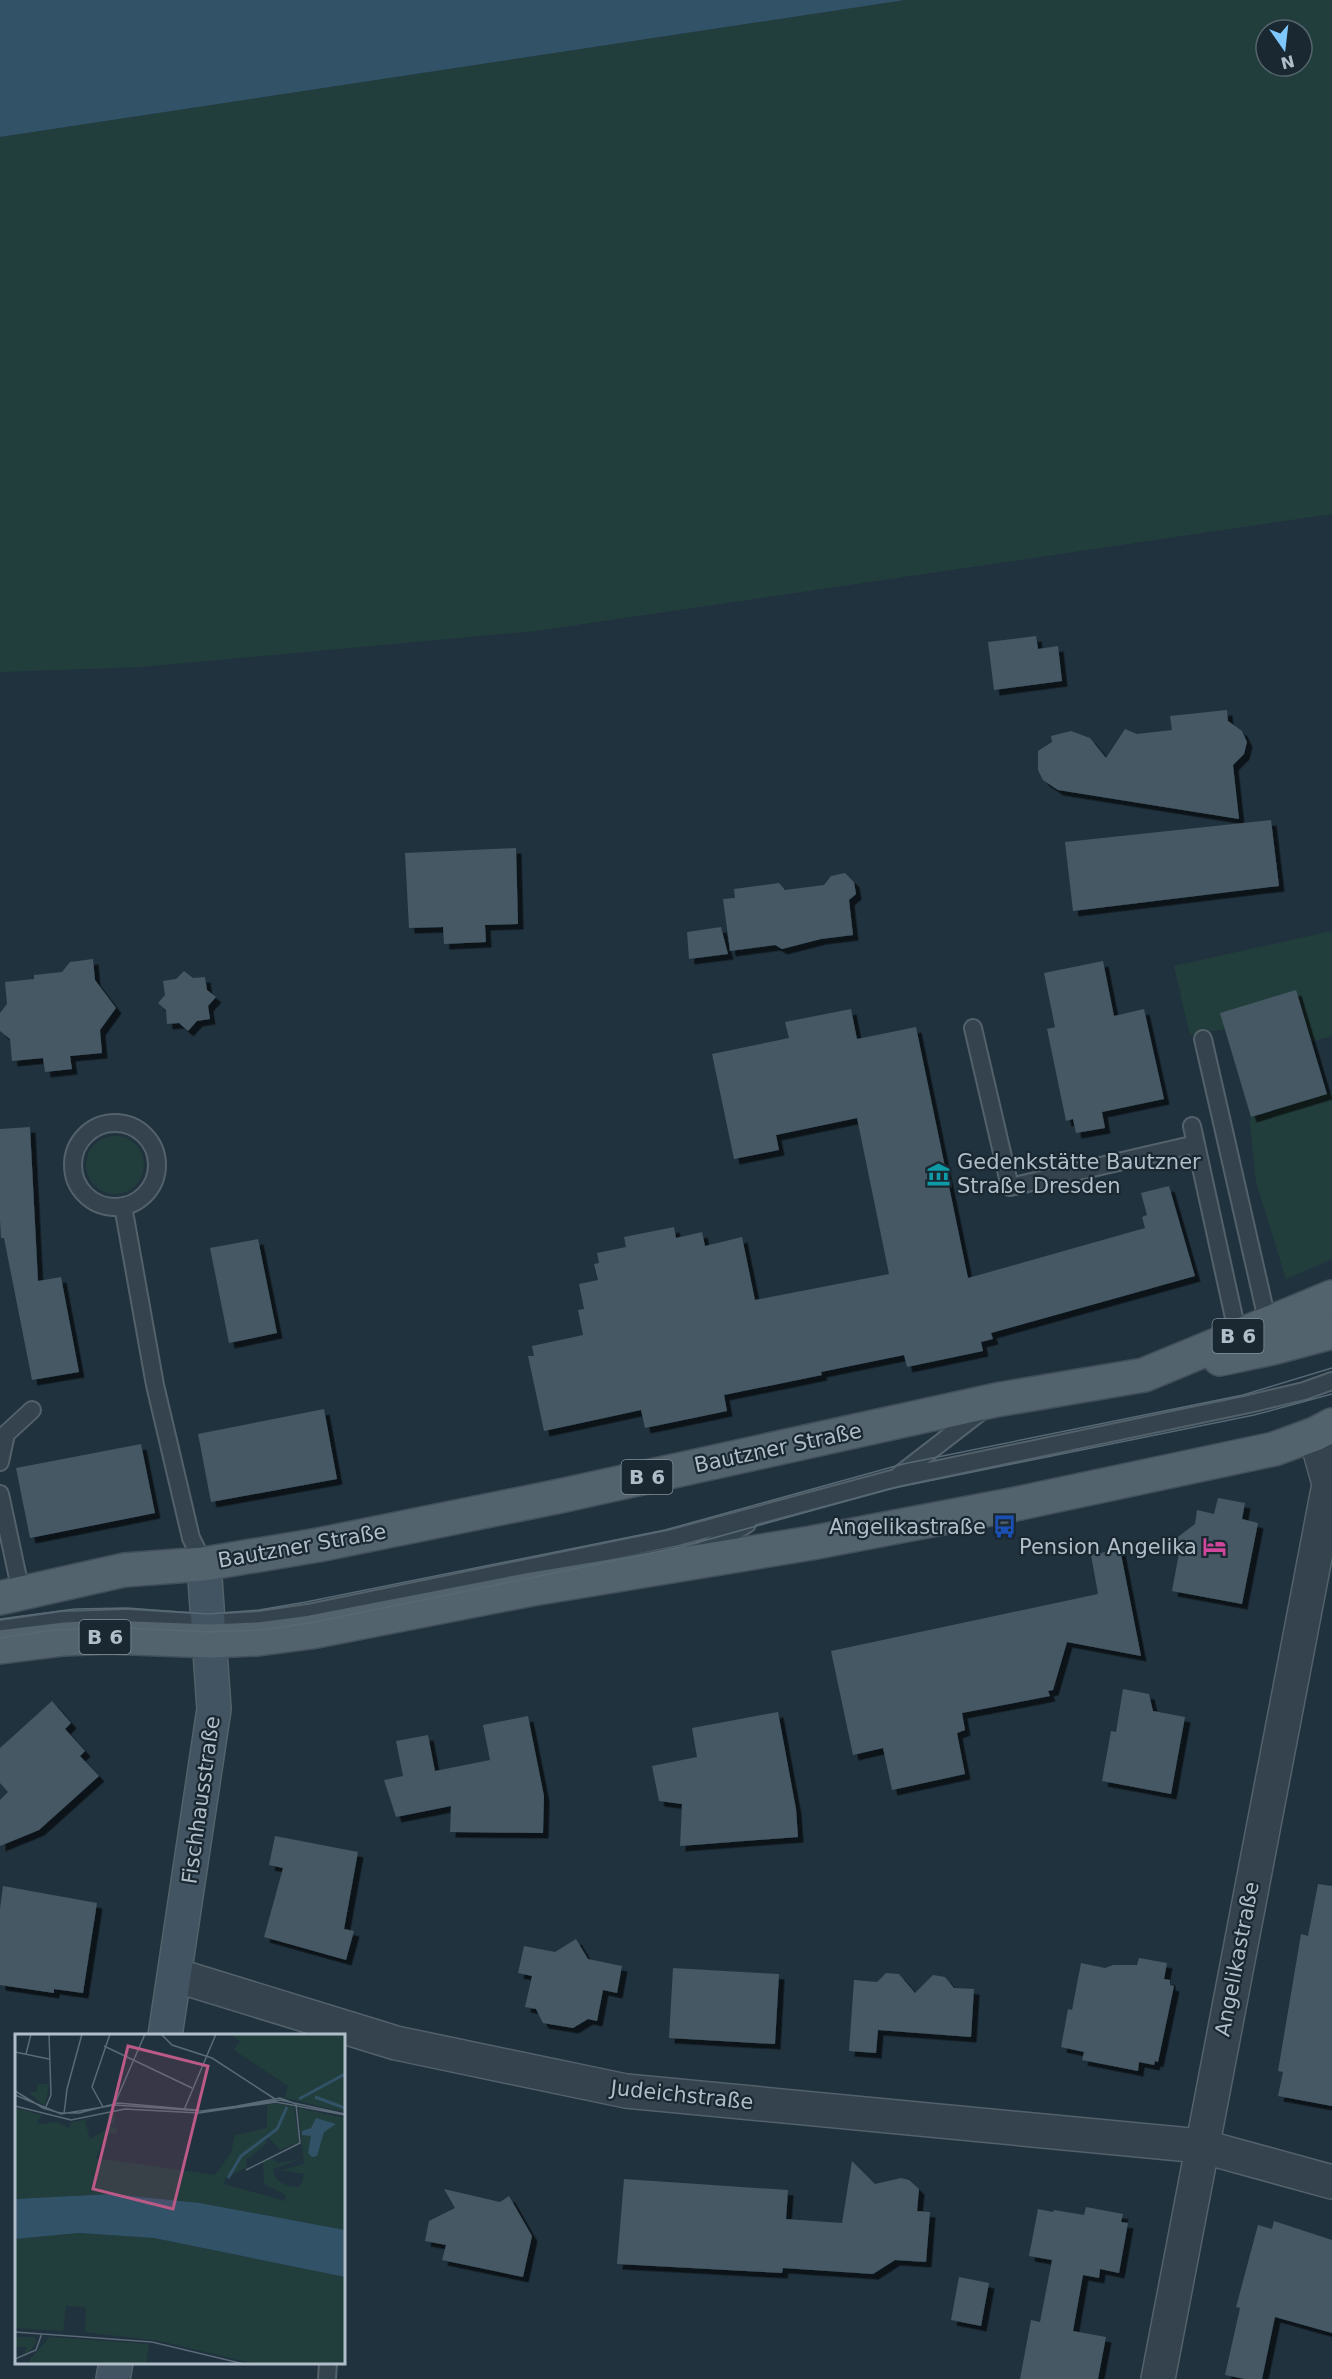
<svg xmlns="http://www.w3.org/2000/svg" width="1332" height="2379" font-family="'DejaVu Sans',sans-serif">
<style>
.green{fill:#223e3c;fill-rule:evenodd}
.water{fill:#325267}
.building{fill:#445864;filter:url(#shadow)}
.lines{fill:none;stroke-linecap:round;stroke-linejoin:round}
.lane-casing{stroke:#53616b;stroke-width:20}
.street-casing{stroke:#53616b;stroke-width:36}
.secondary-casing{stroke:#53616b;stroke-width:36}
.primary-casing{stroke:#414f59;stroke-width:36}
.lane{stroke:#34434d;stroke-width:16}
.street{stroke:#34434d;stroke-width:33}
.secondary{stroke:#425361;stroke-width:33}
.primary{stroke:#52636e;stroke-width:33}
.tram{stroke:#566975;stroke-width:1.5}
.labels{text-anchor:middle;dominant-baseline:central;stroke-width:4.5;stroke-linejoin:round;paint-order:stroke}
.shield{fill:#1a2832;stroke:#83919c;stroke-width:1.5}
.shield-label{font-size:20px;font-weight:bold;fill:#b0bec9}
.poi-label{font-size:21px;fill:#b0bec9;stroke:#1a2832;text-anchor:end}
.street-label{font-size:21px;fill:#b0bec9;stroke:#1a2832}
.inset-river{fill:none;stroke:#325267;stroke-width:3}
.inset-road{fill:none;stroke:#5a6a76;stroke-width:1.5}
.view{fill:#bb5a87;fill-opacity:0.15;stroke:#bb5a87;stroke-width:3}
.inset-edge{fill:none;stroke:#b0bec9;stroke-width:3}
</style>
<defs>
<filter id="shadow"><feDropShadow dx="5.5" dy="5.5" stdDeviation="0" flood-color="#0009"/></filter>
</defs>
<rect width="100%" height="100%" fill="#20323e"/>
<path class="green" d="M905 0H1332V514L536 631 141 667 0 672V137ZM1266 30H1302V66H1266Z
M1332 931V1036L1311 1042 1296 991 1225 1029 1190 1035 1174 966Z
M1332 1092V1259L1286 1279 1256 1182 1250 1124 1251 1117Z
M86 1165a29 29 0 1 1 58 0a29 29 0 1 1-58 0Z"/>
<path class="water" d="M0 0H905L0 137Z"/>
<path class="building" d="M1036 636 1038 649 1058 646 1062 681 994 690 988 642Z
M1227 710 1228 721 1242 731 1247 742 1244 754 1233 765 1239 819 1058 790 1043 780 1038 770V751L1052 742 1051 736 1071 731 1090 738 1106 758 1125 729 1137 734 1172 730 1170 716Z
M1271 820 1279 886 1073 911 1065 842Z
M516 848 518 924 485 925 486 942 444 944 443 927 409 928 405 853Z
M845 873 854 882 856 894 849 900 853 935 821 939 782 949 775 945 730 951 723 899 735 898 734 889 779 883 785 890 824 885 831 876Z
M721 927 728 954 689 959 687 932Z
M93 959 95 980 116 1008 100 1030 102 1053 70 1056 72 1069 45 1072 43 1058 12 1061 10 1039 0 1031V1013L7 1004 5 982 34 979V975L62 972 70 962Z
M1103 961 1114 1016 1144 1009 1164 1099 1102 1112 1105 1128 1076 1133 1073 1119 1066 1121 1047 1029 1055 1027 1044 973Z
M184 971 193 978 205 977 207 990 216 997 208 1006 210 1019 197 1021 188 1031 179 1023 167 1024 166 1010 158 1003 165 995 163 981 176 979Z
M1296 990 1327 1094 1251 1117 1220 1013Z
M851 1009 857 1039 916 1027 968 1278 1145 1228 1142 1217 1147 1215 1141 1193 1169 1186 1195 1276 991 1333 993 1339 981 1342 983 1351 907 1367 904 1355 821 1372 822 1375 724 1395 727 1411 645 1428 641 1410 544 1431 528 1356H534L532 1346 583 1335 578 1310 584 1309 579 1284 598 1280 594 1264 599 1263 597 1253 626 1247 624 1237 674 1227 676 1238 702 1232 705 1246 742 1237 755 1300 889 1274 857 1118 776 1135 779 1150 734 1159 712 1054 789 1038 785 1022Z
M30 1127 38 1281 61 1277 79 1372 32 1380 4 1238H1L0 1220V1129Z
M258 1239 277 1333 229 1343 210 1248Z
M324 1409 337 1479 211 1502 198 1434Z
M141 1444 155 1513 30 1538 16 1468Z
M1218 1498 1245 1503 1242 1519 1258 1523 1242 1604 1172 1591 1179 1553 1175 1539 1195 1524 1197 1510 1214 1514Z
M1120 1549 1141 1656 1067 1642 1053 1690 1048 1691 1050 1696 962 1713 965 1730 957 1733 965 1774 892 1790 883 1748 853 1755 831 1651 1098 1594 1091 1555Z
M1123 1689 1149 1694 1153 1711 1185 1717 1171 1794 1102 1781 1111 1731 1116 1732Z
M52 1701 71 1723 65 1729 85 1751 80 1756 99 1776 39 1830 0 1846V1800L8 1792 0 1783V1748Z
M778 1712 796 1809 798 1837 680 1846 682 1804 659 1801 652 1766 697 1757 692 1728Z
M528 1716 544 1796 543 1833 450 1832 451 1806 396 1817 384 1780 403 1776 396 1741 428 1735 435 1771 490 1760 483 1725Z
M275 1836 358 1852 344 1929 354 1931 346 1960 264 1937 283 1868 269 1865Z
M1318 1884 1332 1886V2106L1278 2096 1283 2072 1278 2071 1301 1934 1308 1936Z
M3 1886 97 1903 83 1993 54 1989V1993L0 1985V1909Z
M576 1939 588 1959 622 1966 617 1993 603 1990 597 2021 588 2019 573 2028 543 2023 536 2009 525 2007 532 1976 518 1973 524 1946 555 1952Z
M1139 1958 1167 1963 1164 1979 1170 1980V1985L1174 1986 1158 2062 1155 2061 1154 2065 1139 2062 1138 2071 1082 2060 1084 2052 1061 2047 1068 2009 1072 2010 1081 1963 1105 1968 1113 1965H1137Z
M673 1968 779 1974 775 2044 669 2038Z
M886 1973 899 1974 915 1993 933 1975 945 1977 954 1988 974 1989 971 2037 878 2030 876 2053 849 2051 854 1980 877 1982Z
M852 2161 875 2184 901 2178 909 2180 919 2189 917 2211 930 2212 926 2262 895 2260 873 2274 783 2268 782 2273 617 2264 624 2179 788 2190 786 2219 842 2223Z
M444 2189 500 2202 509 2196 532 2236 523 2277 442 2260 446 2245 425 2241 429 2221 455 2208Z
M1086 2207 1123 2214 1121 2222 1128 2223 1119 2273 1100 2269 1099 2278 1083 2275 1073 2331 1106 2337 1098 2379H1020L1031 2320 1040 2322 1052 2260 1029 2256 1038 2209 1053 2212 1054 2210 1084 2215Z
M1274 2221 1332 2240V2333L1275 2317 1262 2379H1245L1225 2375 1240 2308 1236 2307 1258 2225 1272 2229Z
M959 2277 989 2283 981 2326 951 2320Z"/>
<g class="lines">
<defs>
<path id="lane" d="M973 1028 1010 1187 1196 1144
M1203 1039 1268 1324
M73 1165a42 42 0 1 1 84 0a42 42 0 1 1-84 0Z
M1192 1126 1238 1336
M123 1206 155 1385 191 1538 204 1564
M0 1462 6 1434 32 1410
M899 1475 983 1410
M0 1494 21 1592
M700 1552 747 1524
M0 1629 64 1620 127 1618 208 1623 260 1620 308 1613 673 1538 896 1478 1249 1404 1304 1391 1332 1381
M327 2379 328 2362"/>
<path id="street" d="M175 1975 396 2043 626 2091 1201 2146 1332 2182
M1158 2379 1329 1484 1315 1434"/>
<path id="secondary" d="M165 2036 214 1709 204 1564
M113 2379 116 2362"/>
<path id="primary" d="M1220 1359 1272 1348 1332 1332
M0 1598 124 1570 204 1564 318 1545 560 1496 996 1400 1144 1375 1332 1297
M0 1647 64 1639 108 1637 210 1641 258 1639 311 1632 532 1589 811 1543 1011 1505 1274 1449 1315 1434 1332 1425"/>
</defs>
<use href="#lane" class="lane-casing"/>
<use href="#street" class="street-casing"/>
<use href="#secondary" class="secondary-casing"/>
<use href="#primary" class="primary-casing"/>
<use href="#lane" class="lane"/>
<use href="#street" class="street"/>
<use href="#secondary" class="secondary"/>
<use href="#primary" class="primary"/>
<path class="tram" d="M0 1619 75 1609 127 1608 208 1614 259 1610 306 1602 665 1530 903 1464 1243 1395 1332 1368
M0 1638 53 1630 127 1628 209 1632 261 1630 310 1623 681 1547 889 1489 1254 1415 1332 1394"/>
</g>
<defs>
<symbol id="museum-bare" viewBox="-9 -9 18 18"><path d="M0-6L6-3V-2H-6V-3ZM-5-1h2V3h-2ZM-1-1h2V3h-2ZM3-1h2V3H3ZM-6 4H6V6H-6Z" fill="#0f9aa8" stroke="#1a2832" stroke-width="2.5" paint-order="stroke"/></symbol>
<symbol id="bus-bare" viewBox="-9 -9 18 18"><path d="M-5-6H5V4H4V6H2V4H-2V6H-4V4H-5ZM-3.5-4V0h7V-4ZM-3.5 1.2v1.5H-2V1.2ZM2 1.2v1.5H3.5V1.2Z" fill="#1a4fb4" stroke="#1a2832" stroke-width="2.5" paint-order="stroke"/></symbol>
<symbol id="hotel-bare" viewBox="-9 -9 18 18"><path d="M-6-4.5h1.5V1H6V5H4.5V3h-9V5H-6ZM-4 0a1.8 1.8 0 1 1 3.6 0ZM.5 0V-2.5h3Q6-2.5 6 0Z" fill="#d1479c" stroke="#1a2832" stroke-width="2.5" paint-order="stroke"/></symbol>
</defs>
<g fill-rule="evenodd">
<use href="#museum-bare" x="922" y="1158" width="33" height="33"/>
<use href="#bus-bare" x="988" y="1510" width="33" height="33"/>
<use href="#hotel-bare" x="1198" y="1530" width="33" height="33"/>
</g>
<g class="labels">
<g class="shield">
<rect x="1212.5" y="1319" width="51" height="34" rx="4.5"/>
<rect x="621.5" y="1460" width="51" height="34" rx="4.5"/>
<rect x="79.5" y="1620" width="51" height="34" rx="4.5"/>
</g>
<g class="shield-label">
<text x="1238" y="1336">B 6</text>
<text x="647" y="1477">B 6</text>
<text x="105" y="1637">B 6</text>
</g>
<g class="poi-label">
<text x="957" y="1162" text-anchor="start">Gedenkstätte Bautzner<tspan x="957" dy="24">Straße Dresden</tspan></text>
<text x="986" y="1527">Angelikastraße</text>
<text x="1197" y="1547">Pension Angelika</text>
</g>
<g class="street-label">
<text transform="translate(778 1448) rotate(-12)">Bautzner Straße</text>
<text transform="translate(302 1546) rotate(-10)">Bautzner Straße</text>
<text transform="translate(201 1800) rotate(-82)">Fischhausstraße</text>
<text transform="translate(1237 1959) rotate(-79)">Angelikastraße</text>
<text transform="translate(682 2095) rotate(6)">Judeichstraße</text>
</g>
</g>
<g transform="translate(15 2034)">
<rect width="330" height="330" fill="#20323e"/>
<path d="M215 0H330V78L270 64 273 52 219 16 225 7ZM23 50H34L30 72 14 59 22 57ZM261 69 279 73 284 108 265 116 254 104 251 106 252 109 231 126 232 133 211 144 209 150 270 167 271 161 249 150 248 127 256 123 263 129 286 125 258 135 261 145 272 152 283 153 287 149 289 140 267 136 289 130 283 74 330 84V196L185 169 95 160 0 165V74L27 81 22 88 26 90 41 88 54 94 57 88 79 84 70 87 75 105 92 95 93 80 100 79 99 89 93 92 102 95V99H91L81 124 200 141 216 119 220 101 252 94V71ZM64 199 139 204 330 243V330H241L145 307 70 298 71 273 51 272 48 297 0 294V205ZM0 303H19L22 308 15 317 9 321 12 313H0ZM35 303 134 310 131 330H16L14 326Z" fill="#223e3c"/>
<path d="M301 84 321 90 309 98 302 122 297 123 293 119 296 102 287 101V97L296 94ZM95 160 185 169 330 196V243L139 204 64 199 0 205V165Z" fill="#325267"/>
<path class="inset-river" d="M300 63 330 74M284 65 330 40M213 144 226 122 262 95 272 73M0 189 111 184 330 226"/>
<path class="inset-road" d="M146 0 157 11 197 24 260 65M89 12 177 54M0 18 34 25M11 20 16 0M0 57 28 74 45 79H64L103 69 182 76M0 61 46 80 100 71 187 77 265 66 330 80M100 69 130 0M0 72 56 86 110 75 184 79 261 68 330 81M222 72 265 64 281 70M88 73 77 53 95 0M30 75 36 61 34 0M169 76 201 0M49 80 52 55 67 0M231 136 285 109 281 70M0 298 137 308 229 330M0 325 21 316 27 299"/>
<path class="view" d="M113 12 193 32 158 175 78 155Z"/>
<rect width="330" height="330" class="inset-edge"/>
</g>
<g transform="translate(1284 48) rotate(166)"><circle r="28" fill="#1a2832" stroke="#56646e" stroke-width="1.5"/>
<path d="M0-4.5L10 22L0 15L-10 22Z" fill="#7fc8ff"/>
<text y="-9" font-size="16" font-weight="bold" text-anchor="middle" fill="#b0bec9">N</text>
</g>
</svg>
